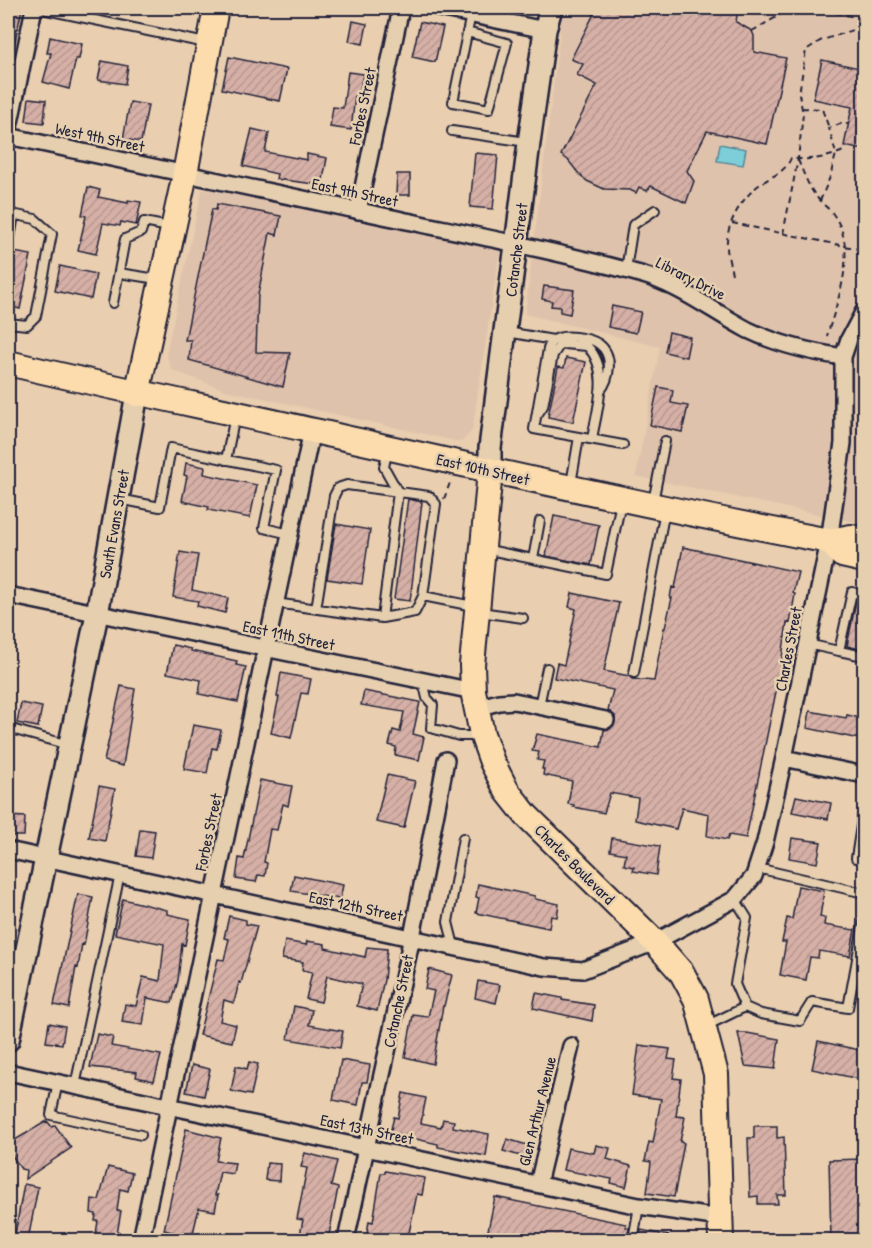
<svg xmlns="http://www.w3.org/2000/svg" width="872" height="1248" font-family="'Patrick Hand',sans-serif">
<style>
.built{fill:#dfc2ab}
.water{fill:url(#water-ripples);stroke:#598999;stroke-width:1.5}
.building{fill:url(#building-hatch);stroke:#22223b;stroke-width:1.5}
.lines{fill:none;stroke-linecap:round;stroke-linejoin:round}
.lane-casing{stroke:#22223b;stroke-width:12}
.street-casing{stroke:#22223b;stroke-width:20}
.secondary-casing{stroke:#22223b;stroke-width:26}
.primary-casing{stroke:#22223b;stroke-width:28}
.path{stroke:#22223b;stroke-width:2;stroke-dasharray:6 4.5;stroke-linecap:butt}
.lane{stroke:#e5cfae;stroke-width:8}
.street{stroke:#e5cfae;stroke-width:15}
.secondary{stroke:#e5cfae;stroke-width:21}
.primary{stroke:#fcdcac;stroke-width:24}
.labels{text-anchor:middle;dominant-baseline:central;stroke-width:5;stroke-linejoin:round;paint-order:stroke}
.street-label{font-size:16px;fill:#22223b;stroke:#e5cfae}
</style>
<defs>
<pattern id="water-ripples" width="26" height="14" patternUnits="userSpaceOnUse" patternTransform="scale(1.5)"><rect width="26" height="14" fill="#7dced8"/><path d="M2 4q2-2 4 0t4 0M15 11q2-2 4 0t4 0" fill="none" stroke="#6cb1ba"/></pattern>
<pattern id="building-hatch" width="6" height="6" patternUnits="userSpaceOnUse" patternTransform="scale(1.5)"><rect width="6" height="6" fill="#d6b0a6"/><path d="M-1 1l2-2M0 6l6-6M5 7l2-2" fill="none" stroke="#b79790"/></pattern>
</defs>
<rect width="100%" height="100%" fill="#e9ceb0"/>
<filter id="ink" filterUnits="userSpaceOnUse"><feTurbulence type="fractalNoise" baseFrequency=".0167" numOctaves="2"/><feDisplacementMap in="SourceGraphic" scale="12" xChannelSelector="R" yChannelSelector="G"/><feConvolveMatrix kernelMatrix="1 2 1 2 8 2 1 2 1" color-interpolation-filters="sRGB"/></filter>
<g filter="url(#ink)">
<path class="built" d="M563 8H864V524L636 476 660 347 525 314Z
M215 189 500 250 472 431 461 442 225 390 172 370 166 354 202 190Z"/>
<path class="water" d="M720 144 746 149 743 165 717 161Z"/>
<path class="building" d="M8 8H22L12 55H8Z
M597 8H738L736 22 752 31 754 36V52L786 58 767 144 707 131 687 171 694 181 686 203 651 186 647 191 639 187 636 193 630 190 604 189 587 181 579 174 568 160 561 155 597 85 577 75 583 64 571 59Z
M353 21 367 24 363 44 349 41Z
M420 22 443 27 435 62 412 57Z
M50 37 82 44 79 59H76L69 89 43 82 51 53H47Z
M229 57 287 69 280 101 222 89Z
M822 60 864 69V150L844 146 852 107 813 99Z
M102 61 128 66 125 84 98 80Z
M348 72 363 74 359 97 355 96 351 130 330 127 333 107 343 108Z
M29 98 46 100 44 123 26 121Z
M130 102 148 105 141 142 123 139Z
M252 129 269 133 265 152 307 160V154L327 158 322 185 276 179 277 174 243 166Z
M475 153 498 155 493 209 470 207Z
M397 174H410V195H396Z
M88 187 100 190 98 197 128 203V200L141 202 136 225 121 222 120 226 103 223 96 254 78 250 86 216 82 215Z
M217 204 281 216 277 235 270 233 258 295 256 352 290 353 283 387 189 360 191 340H185L212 209 216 210Z
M14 252 31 255 20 309 8 306V286Z
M60 266 96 274 91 299 55 291Z
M544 286 574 290 570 314 560 312V307L551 306 552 301 542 299Z
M612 306 641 312 636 333 608 327Z
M669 332 690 337 686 357 665 352Z
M566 358 586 362 573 422 548 417 558 367 564 368Z
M658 387 673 390 671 403 688 406 682 432 650 425Z
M186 463 205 467 204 474 257 485 250 518 208 510 209 507 182 501 187 476 184 475Z
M408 499 422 502 410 601 394 599Z
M554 516 599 525 591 565 546 556Z
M336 524 370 530 362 584 327 579Z
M683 547 798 572 793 593 795 594 792 612 790 623 787 622 780 672 746 838 729 835 727 840 707 836 709 814 682 808 676 829 635 820 638 798 610 793 604 813 573 807 574 805 568 804 572 781 543 775 544 769H542L544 761 537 760 539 752 532 751 537 734 601 747 604 730 610 729 615 723V716L608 711 613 690 554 678 557 663 564 665 576 609 569 607 572 593 619 603 604 671 629 676 632 679 654 681 664 628H665L672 598H670L672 587 675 588Z
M180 552 198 555 192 590 228 598 225 613 197 606 198 601 173 597Z
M856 601 864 603V650L847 646Z
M173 645 191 649V651L237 661 236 665 246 667 238 702 199 694 201 680 167 673Z
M281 673 311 679 308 694 301 693 291 738 271 733 279 697H277Z
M121 686 135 689 123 766 104 761Z
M364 691 420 702 413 734 424 737 419 760 395 755 396 747 389 745 393 730 400 732 404 712 361 705Z
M21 703 42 707 38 727 17 723Z
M810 711 846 718 847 715 864 719V740L807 728Z
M193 725 221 730 217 749 212 748 207 773 184 769Z
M387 775 415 781 404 828 376 822Z
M260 780 292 786 288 806 283 804 277 830 270 829 264 862 267 863 265 876 258 875 256 882 236 879 239 858 244 859Z
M99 786 115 789 105 841 89 838Z
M796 796 831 803 828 819 792 812Z
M8 816 25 817 24 836H8Z
M140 829 155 831 151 858 136 856Z
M612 838 660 846 656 875 633 871 634 867 624 865 626 854 610 851Z
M792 838 821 842 817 863 789 858Z
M294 875 343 885 340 899 291 891Z
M478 884 535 896V899L559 904 557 917 551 916 549 928 476 913 479 898 476 897Z
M798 886 824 891 820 917 825 918 824 925 855 930 850 956 819 951 818 958 810 957 806 980 780 975 786 942H782L787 918 792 919Z
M78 894 93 897 84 945 82 944 78 968 76 967 69 1008 54 1005Z
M123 899 167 910V914L190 919 185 945 182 944 178 980 172 1003 147 998 143 1025 122 1022 125 1004 136 1006 143 977 160 981 164 944 115 934Z
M229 916 246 920V924L257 926 241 983 239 982 234 1003 224 1000 220 1021 236 1025 232 1042 199 1035 218 959 224 960 229 939 224 938Z
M285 941 306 945 307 941 325 944V948L365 957 367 947 387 949 384 980 377 1011 357 1006 362 984 327 976 321 1002 306 999 312 972 302 970 303 962 282 959Z
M429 969 452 975 444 1006H443L433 1064 405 1057 413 1015 428 1017 434 991 425 989Z
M478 981 500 985 496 1003 475 998Z
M536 993 562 998V1000L594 1005 592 1021 533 1008Z
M294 1006 312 1010 309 1025 343 1031 340 1048 288 1039Z
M49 1023 65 1026 62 1044 46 1042Z
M738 1033H747L779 1039 775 1069 745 1066Z
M97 1034 113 1037 111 1046 161 1055 154 1081 136 1077 137 1072 90 1067Z
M818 1041 864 1051V1080L812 1069Z
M639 1045 670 1049 668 1059 676 1060 673 1078 681 1079 676 1116 685 1117 680 1142 684 1143 674 1197 647 1193 651 1162 645 1161 649 1142 653 1143 661 1099 632 1095Z
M341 1060 370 1065 367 1082H362L358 1105 333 1100Z
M249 1062 258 1064 251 1095 231 1091 236 1066 247 1069Z
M192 1065 210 1069 204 1096 186 1092Z
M403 1093 426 1098 421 1123 441 1127 443 1119 454 1121 453 1127 489 1134 486 1156 438 1147V1144L390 1133 394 1117 398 1118Z
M47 1121 52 1127 55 1125 71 1148 25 1179 26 1170 21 1169 11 1154 15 1140Z
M754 1126H777V1138L784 1137 786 1195H777L778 1204H758V1196L750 1197 748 1138H754Z
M186 1129 221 1138 216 1161 235 1163 233 1174 220 1172 215 1195H218L215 1211 199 1208 192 1237 164 1230Z
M507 1139 527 1145 524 1157 503 1151Z
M596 1145 610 1148 607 1159 631 1166 626 1187 611 1183 612 1179 563 1170 568 1148 594 1153Z
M305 1153 337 1161 331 1186 338 1188 328 1240H299L303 1220 297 1219 307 1168 301 1167Z
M864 1159V1192H859L861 1240H831L829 1160Z
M267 1163 280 1164 279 1181 265 1180Z
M108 1167 132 1173 128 1191 120 1189 117 1211H121L116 1240H95L98 1221H95L96 1214 91 1213 92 1199 99 1200Z
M385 1171 425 1178 422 1195 417 1194 409 1233H407L406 1240H366L369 1221 373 1222 381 1173H385Z
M24 1184 38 1187 28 1240H14Z
M495 1197 626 1224V1227L629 1228 627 1240H486Z
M641 1230 670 1236V1240H639Z"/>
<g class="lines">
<defs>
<path id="lane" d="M37 8 206 43
M467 32 507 43 489 109 453 102 471 14
M452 131 527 142
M8 213 35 219 52 234 36 316 27 325 8 323
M8 250 14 215
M626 270 633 225 655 210
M119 273 157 279
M113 303 125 239 141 232 144 222 169 227
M507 332 553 340
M600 391C610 379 614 355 599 344 589 337 561 333 553 341 550 343 549 346 548 349L534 429 623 445
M537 415 543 406 553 355 559 346 564 344 587 346C611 370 597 409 592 439
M226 460 235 416
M571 484 579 437
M119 499 160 507 171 448 276 470 264 528 290 534
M653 502 665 441
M484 549 606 574 621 502
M533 559 540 521
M864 595 852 592 839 651 864 656
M275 603 382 618 415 612 423 596 473 606
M316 609 334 496 338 488 347 485 429 496 436 504 423 596
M480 612 523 618
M382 618 398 492 384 467 388 449
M807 644 839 651
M634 673 665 510
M423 681 427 698 433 705 431 728 459 736H480
M539 706 547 668
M8 728 68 745
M856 858 864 806
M757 868 864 893
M735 899 747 918 735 984 745 1007 761 1014 800 1021 812 1002 848 1008 864 921
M454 946 448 922 463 838
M706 1026 745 1007
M58 1082 51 1115 141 1135
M75 1086 120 874
M633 1240 639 1206"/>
<path id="street" d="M439 8 545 30
M8 132 34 8
M8 136C134 163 261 190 388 217 472 235 557 251 640 274 680 285 712 311 748 330 779 345 810 352 843 357
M358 211 401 8
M8 595 473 691
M476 708 499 702 514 701 606 720
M784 758 864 775
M8 850 544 967 583 970 655 942 735 899 754 876 765 842 784 758 829 541 843 443V357L849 339 864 311
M8 1072 639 1206 720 1218
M538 1184 571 1046
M141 1240 312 430
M346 1240 412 937 446 760"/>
<path id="secondary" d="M490 471V448L529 143 545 30 551 8
M8 1040 97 614 137 394"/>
<path id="primary" d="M8 363C109 387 212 408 314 431 485 469 656 508 829 541L851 537 864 540
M137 394 185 174 216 8
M490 471 472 665 473 691 482 734 492 762 507 791 526 815 655 942 682 973 696 999 716 1074 721 1240
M829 541 842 555 864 560"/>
</defs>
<use href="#lane" class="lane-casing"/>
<use href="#street" class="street-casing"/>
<use href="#secondary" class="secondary-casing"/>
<use href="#primary" class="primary-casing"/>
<path class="path" d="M815 8 864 19
M752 31 792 8
M802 108 822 109 829 128
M798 160C804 174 809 189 820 201 824 206 830 209 833 214 859 250 838 298 827 336
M820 201 830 177 836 154 829 128 843 123 848 124
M732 223 864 250
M783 234 798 159 803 114 799 94 806 50 820 41 864 26
M732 274C730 264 726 252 727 241 728 221 743 197 759 185 771 176 785 173 791 158 808 161 828 158 843 151L845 146
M444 499 451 480"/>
<use href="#lane" class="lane"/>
<use href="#street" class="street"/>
<use href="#secondary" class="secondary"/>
<use href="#primary" class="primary"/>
</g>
</g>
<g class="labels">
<g class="street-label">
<text transform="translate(362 106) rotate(-78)">Forbes Street</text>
<text transform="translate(100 137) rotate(12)">West 9th Street</text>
<text transform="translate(355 192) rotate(12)">East 9th Street</text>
<text transform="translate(516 250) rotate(-83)">Cotanche Street</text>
<text transform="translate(691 278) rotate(27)">Library Drive</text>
<text transform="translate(483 469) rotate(13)">East 10th Street</text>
<text transform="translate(114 524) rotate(-80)">South Evans Street</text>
<text transform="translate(289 635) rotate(12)">East 11th Street</text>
<text transform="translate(788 649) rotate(-79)">Charles Street</text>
<text transform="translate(208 832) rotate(-78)">Forbes Street</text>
<text transform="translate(575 864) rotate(45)">Charles Boulevard</text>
<text transform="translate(356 906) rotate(12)">East 12th Street</text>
<text transform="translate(398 1001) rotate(-78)">Cotanche Street</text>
<text transform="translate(537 1111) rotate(-76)">Glen Arthur Avenue</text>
<text transform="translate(367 1129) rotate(12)">East 13th Street</text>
</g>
</g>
<rect width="872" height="1248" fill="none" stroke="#e5cfae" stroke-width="30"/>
<rect x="15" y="15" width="842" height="1218" fill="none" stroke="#22223b" stroke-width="2" filter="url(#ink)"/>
</svg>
